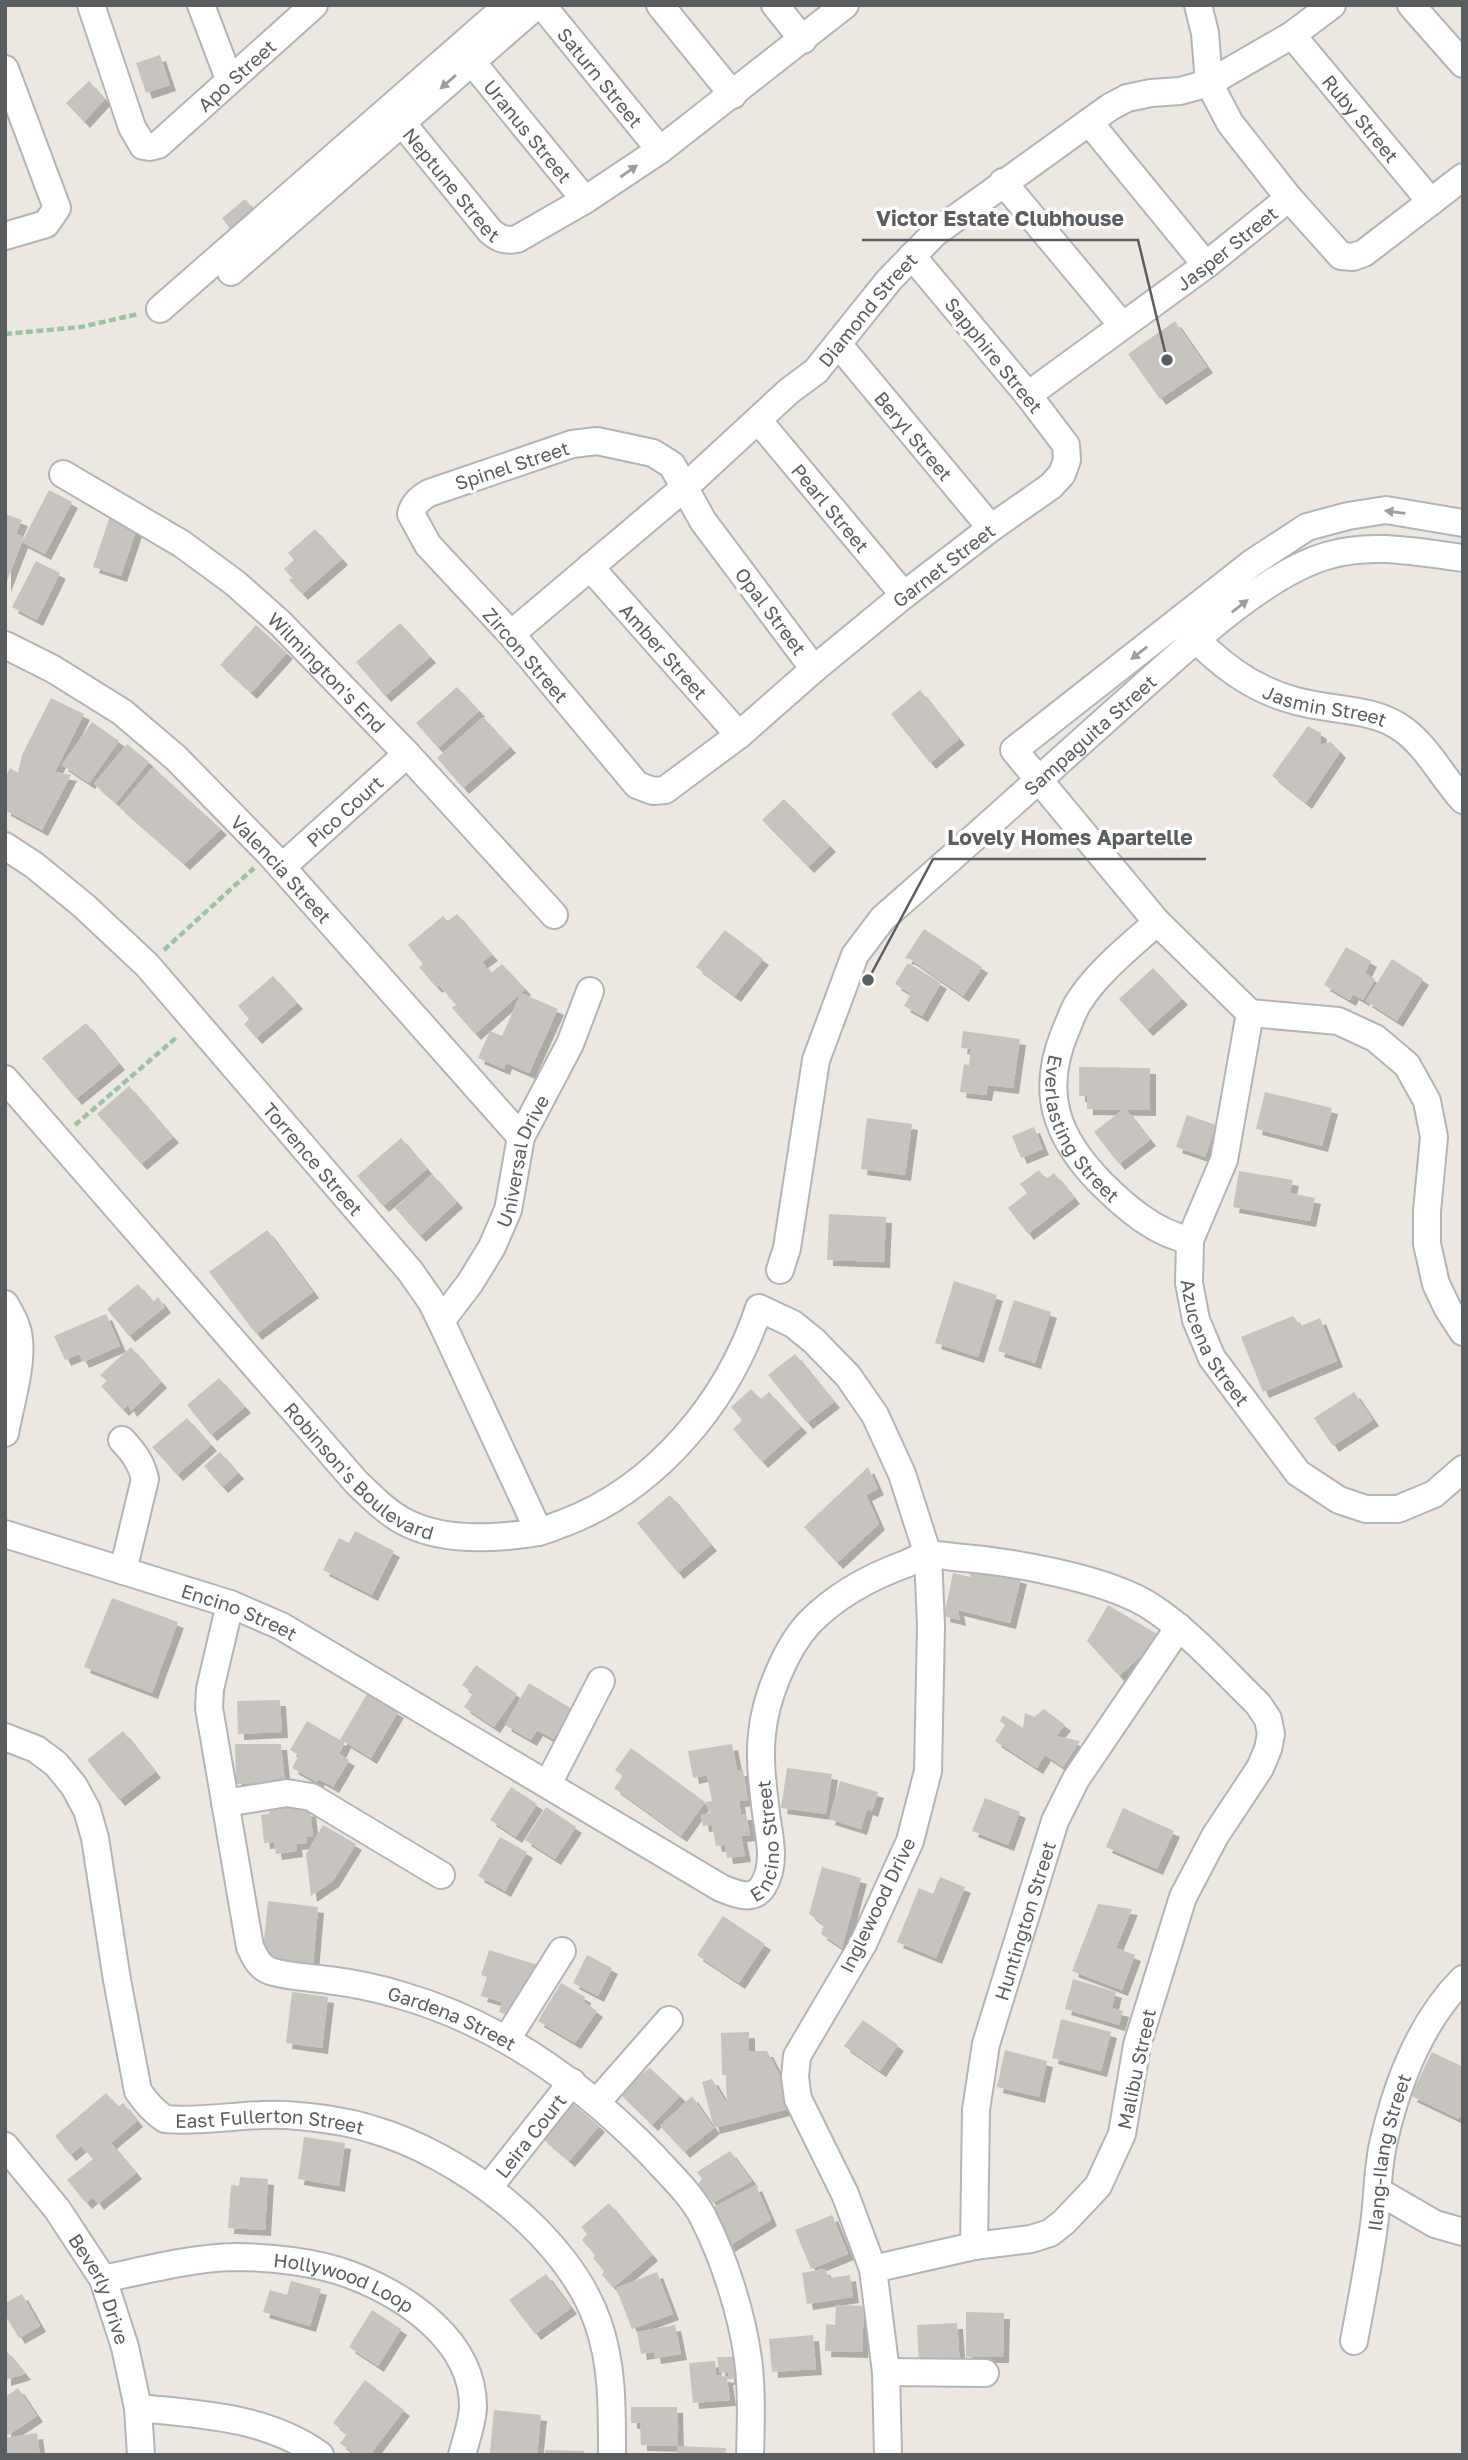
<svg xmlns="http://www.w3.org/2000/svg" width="1468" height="2460" font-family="'Golos Text',sans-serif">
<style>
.building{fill:#c7c3be;filter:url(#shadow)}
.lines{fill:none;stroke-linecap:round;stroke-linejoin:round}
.street-casing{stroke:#b2b5b8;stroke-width:30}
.path{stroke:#9ac5a0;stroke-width:4.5;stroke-dasharray:7 3.5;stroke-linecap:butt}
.street{stroke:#fff;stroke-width:26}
.oneway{fill:#9c9ea0}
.labels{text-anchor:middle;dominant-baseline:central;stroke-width:7;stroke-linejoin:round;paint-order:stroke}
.street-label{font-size:19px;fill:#5a5e61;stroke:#fff}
.leader{fill:none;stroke:#5a5e61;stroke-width:2.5}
.callout-dot{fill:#5a5e61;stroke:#fff;stroke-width:2.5}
.callout-label{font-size:21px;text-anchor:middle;font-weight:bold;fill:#5a5e61;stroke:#fff;stroke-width:7;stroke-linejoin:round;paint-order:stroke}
</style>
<defs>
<filter id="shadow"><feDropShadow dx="6" dy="6" stdDeviation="0" flood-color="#0004"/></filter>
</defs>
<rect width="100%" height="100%" fill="#ece8e1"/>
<path class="building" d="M160 55 170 85 146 93 136 63Z
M89 81 105 99 84 122 66 103Z
M245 199 260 217 236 237 222 218Z
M1175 321 1207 367 1160 399 1128 354Z
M49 490 72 502 45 554 22 542 5 586V514L22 520 16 534 24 537 22 542Z
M114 504 136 531 121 576 93 567Z
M315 529 342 559 302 594 289 580 292 578 284 569 294 560 288 553Z
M36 561 60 573 37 620 12 607Z
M400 623 430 657 385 696 356 662Z
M256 625 287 653 251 693 220 665Z
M457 687 479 711 438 748 416 723Z
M920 690 959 739 930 763 891 714Z
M51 698 84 714 55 772 71 775 42 830 5 810 7 794 5 793V778L10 768 18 773 22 755Z
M483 717 510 747 463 788 437 758Z
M92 722 119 741 89 783 62 765Z
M1308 726 1321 733 1320 745 1331 742 1340 752 1306 803 1272 776Z
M127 744 149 762 116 803 94 784Z
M153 767 221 829 184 864 119 807Z
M784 799 830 846 808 867 762 820Z
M457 914 492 955 482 962 491 973 502 964 525 989 521 993 558 1009 529 1073 506 1063 504 1069 478 1058 490 1031 502 1036 521 993 475 1034 452 1008 462 999 455 1004 439 985 436 987 419 967 423 964 408 945 443 916 448 921Z
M924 929 982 967 963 996 910 959 905 958Z
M725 930 763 959 735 996 696 967Z
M1346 947 1371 961 1365 973 1375 979 1363 1000 1353 994 1350 1000 1324 985Z
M1392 959 1423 979 1397 1021 1366 1001Z
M908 963 941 983 922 1016 904 1006 911 994 895 984Z
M1153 968 1182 999 1147 1030 1119 999Z
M273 976 297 1003 256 1038 244 1024 249 1019 238 1006Z
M86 1023 119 1064 76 1099 42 1058Z
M963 1031 1020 1039 1013 1088 988 1085 986 1095 960 1092 964 1064 969 1065 971 1049 961 1048Z
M1079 1067 1150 1068V1110L1087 1109V1096H1079Z
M129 1086 173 1137 141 1164 97 1114Z
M1265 1092 1332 1108 1322 1146 1256 1129Z
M1125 1108 1150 1140 1119 1164 1094 1132Z
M1187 1115 1216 1125 1205 1157 1176 1147Z
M867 1118 912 1124 905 1175 861 1169Z
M1034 1127 1043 1149 1021 1158 1012 1136Z
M401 1138 427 1169 383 1206 357 1176Z
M1039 1170 1046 1179 1054 1173 1074 1198 1028 1234 1008 1208 1027 1193 1020 1184Z
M1239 1171 1293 1180 1290 1193 1315 1198 1310 1221 1233 1207Z
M432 1174 457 1202 420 1236 395 1208Z
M829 1214 886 1217 884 1262 827 1260Z
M267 1230 313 1292 256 1334 209 1272Z
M954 1281 997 1295 978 1357 935 1343Z
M138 1284 153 1302 158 1297 165 1307 129 1336 107 1309Z
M1014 1300 1051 1312 1035 1363 998 1351Z
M106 1314 120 1346 83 1362 79 1354 65 1360 54 1336Z
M1293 1316 1301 1326 1320 1318 1337 1361 1263 1392 1241 1337Z
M131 1347 161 1382 131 1411 128 1405 123 1410 101 1386 107 1381 100 1375Z
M795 1354 834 1402 807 1423 768 1375Z
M219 1378 245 1407 211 1435 187 1405Z
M751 1389 761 1399 769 1392 801 1427 762 1462 733 1429 742 1420 731 1407Z
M1354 1392 1373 1420 1333 1446 1314 1418Z
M187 1418 211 1445 177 1475 152 1447Z
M220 1452 238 1473 222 1487 204 1466Z
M868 1467 878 1489 866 1495 879 1524 837 1563 804 1527Z
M670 1495 711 1545 678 1573 637 1523Z
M355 1531 394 1551 372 1595 323 1570 339 1538 349 1543Z
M966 1565 1021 1578 1010 1623 958 1610 960 1620 944 1616 953 1573 971 1577Z
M112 1598 178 1622 152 1693 84 1667Z
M1108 1605 1162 1637 1119 1676 1087 1641Z
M476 1665 517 1694 494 1727 464 1707 473 1693 462 1685Z
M529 1683 572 1709 553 1739 537 1730 531 1740 505 1725Z
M367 1694 398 1712 371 1758 345 1742 339 1754 349 1760 333 1787 319 1779 317 1782 292 1768 299 1755 290 1750 307 1721 340 1740Z
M280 1700 282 1732 238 1734 237 1701Z
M1044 1709 1065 1725 1056 1736 1080 1741 1063 1767 1045 1755 1037 1768 995 1741 1005 1725 1000 1721 1003 1715 1023 1728 1025 1713 1034 1717Z
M123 1731 155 1772 119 1800 87 1760Z
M235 1744H281L285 1783 236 1784Z
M732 1744 737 1770H743L748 1800 739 1801 741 1814H746L750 1835 741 1836 745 1856 727 1858 725 1845 716 1846 712 1825 703 1826 701 1815 710 1813 705 1802 712 1801 707 1775 693 1778 688 1751Z
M631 1748 705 1802 681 1836 614 1788 623 1776 615 1770Z
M787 1768 832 1774 826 1814 781 1808Z
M840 1781 878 1792 872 1811 867 1809 861 1829 829 1819Z
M511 1787 537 1804 516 1837 490 1820Z
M985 1798 1020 1812 1008 1845 972 1831Z
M300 1805 301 1811 310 1810 313 1836 306 1837 307 1843 296 1844 297 1851 276 1854 274 1842 264 1843 261 1815 269 1814V1809Z
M546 1807 576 1827 555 1859 525 1840Z
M1123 1808 1174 1831 1157 1869 1106 1847Z
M323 1825 356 1844 333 1881 311 1896 306 1854Z
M500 1837 527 1852 505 1891 478 1876Z
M822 1867 861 1878 842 1948 821 1934 824 1925 809 1914Z
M940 1877 965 1887 936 1958 897 1942 919 1888 933 1894Z
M268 1901 318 1907 313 1965 262 1960Z
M1098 1904 1132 1909 1116 1948 1135 1955 1122 1990 1072 1971Z
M723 1916 765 1944 739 1983 697 1955Z
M489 1950 538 1965 514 2017 499 2012 502 2002 481 1996 487 1977 481 1975Z
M587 1955 612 1968 598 1996 573 1983Z
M1073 1979 1116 1992 1112 2008 1123 2011 1119 2025 1065 2009Z
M561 1983 585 1997 584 2002 597 2011 575 2043 538 2021Z
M292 1992 328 1997 322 2048 286 2043Z
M1061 2019 1111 2032 1101 2071 1052 2058Z
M863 2020 898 2045 880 2071 844 2046Z
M749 2032V2051H767L779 2074 788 2109 714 2128 684 2152 660 2126 692 2096 714 2128 702 2082 712 2079 727 2104 726 2075H722L721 2033Z
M1005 2050 1047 2061 1039 2097 997 2087Z
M1432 2052 1463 2067V2111L1459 2119 1411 2096Z
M650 2068 680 2096 652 2125 618 2092Z
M106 2093 118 2107 123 2103 137 2121 111 2143 136 2173 98 2204 93 2197 86 2203 67 2180 93 2159 81 2146 70 2155 55 2136Z
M572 2103 599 2126 569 2161 542 2138Z
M304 2137 345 2143 339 2186 298 2179Z
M730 2151 752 2181 713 2203 698 2184 702 2179 697 2172Z
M240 2177 268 2179 265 2230 228 2228 231 2185 239 2186Z
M756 2185 771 2220 729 2246 712 2208Z
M609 2203 652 2255 613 2288 602 2275 604 2271 593 2258 595 2255 582 2240 587 2234 581 2227Z
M832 2215 848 2254 811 2269 795 2230Z
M824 2269 830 2278 850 2275 853 2297 807 2304 802 2273Z
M657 2272 673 2314 632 2329 616 2288Z
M546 2274 571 2308 535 2334 509 2300Z
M291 2281 321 2289 310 2326 263 2312 270 2290 287 2295Z
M22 2294 40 2326 19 2338 5 2315V2303Z
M836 2305 864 2306 862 2352 825 2351 826 2324 835 2325Z
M372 2310 401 2329 378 2366 349 2347Z
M966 2312 1004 2313 1003 2357H966Z
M957 2323 960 2364 919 2365 917 2325Z
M675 2325 681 2354 655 2358 654 2352 641 2354 637 2332Z
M813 2335 816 2369 772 2372 769 2339Z
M5 2349 25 2374 5 2380Z
M717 2357H735V2379H727L730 2400 693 2403 689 2363 715 2361 716 2375 728 2377V2372L720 2373Z
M365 2380 404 2410 370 2455H356L340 2443 347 2434 333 2423Z
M18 2388 37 2416 5 2437V2397Z
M631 2407H677L678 2446 641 2445 640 2423H631Z
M494 2410 541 2415 537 2455 490 2453Z
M37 2433 40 2455H5V2438Z
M678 2446 726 2448 725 2455H677Z
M545 2450 584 2451V2455H545Z"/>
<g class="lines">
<defs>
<g id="street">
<path id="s1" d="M91 5 132 127 143 146 150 147 158 145 314 5"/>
<path d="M201 5 229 79"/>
<path id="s2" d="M542 5 660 150"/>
<path d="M660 5 733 95"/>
<path d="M775 5 803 40"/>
<path d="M1198 5 1205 33 1209 83 1230 123 1289 198 1341 256 1353 257 1364 253 1463 177"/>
<path d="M1411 5 1463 64"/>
<path id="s3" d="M1292 35 1431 202"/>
<path id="s4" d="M472 62 585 200"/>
<path d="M5 69 57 208 46 224 5 236"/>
<path d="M1089 122 1206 265"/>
<path id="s5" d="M402 123 490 231C499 239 505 241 517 239L585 200 660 150 845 5"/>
<path d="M1003 182 1122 325"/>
<path d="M231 272 537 5"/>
<path d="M160 309 508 5"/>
<path id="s6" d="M838 344 991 528"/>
<path id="s7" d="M1028 395 1206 265 1289 198"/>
<path id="s8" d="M758 420 904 595"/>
<path d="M597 441 653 453 672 465 703 521 814 669 739 735 665 790 653 791 637 785 511 634 428 545 411 514C413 504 420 498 429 493L572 444Z"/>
<path id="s9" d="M63 474 182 544 235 583 280 623 407 754 554 915"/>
<path d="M1463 523 1386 510 1348 516 1307 527 1252 563 1014 750 1157 922 1250 1013 1338 1021 1375 1038 1407 1065 1427 1101 1434 1137 1427 1211V1244L1436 1284 1448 1309 1463 1332"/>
<path id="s10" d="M590 567 739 735"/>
<path id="s11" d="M1185 628C1217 662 1250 689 1296 701 1331 711 1374 707 1404 730 1428 748 1443 778 1463 800"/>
<path id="s12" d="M511 634 684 488 789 391 816 371 889 280 935 233 1110 107 1127 98 1151 93 1180 91 1209 83 1292 35 1332 5"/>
<path id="s13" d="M5 645 53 669 122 712 176 758 270 854 521 1137"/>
<path id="s14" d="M814 669 904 595 991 528 1051 486 1062 474 1067 460 1066 445 1028 395 912 256"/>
<path id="s15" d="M5 846 34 865 84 906 147 965 410 1271 431 1301 441 1321 539 1532"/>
<path id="s16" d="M282 867 407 754"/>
<path id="s17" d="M1157 922C1130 947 1098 971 1078 1003 1073 1011 1069 1023 1065 1032 1040 1093 1056 1137 1101 1183 1125 1207 1156 1234 1190 1240"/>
<path id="s18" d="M1250 1013 1224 1160 1190 1240 1189 1283 1196 1320 1212 1358 1298 1473 1339 1500 1366 1509H1398L1434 1494 1463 1469"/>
<path id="s19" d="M5 1079 357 1483C372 1497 388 1514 407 1523 437 1538 474 1539 507 1536 517 1535 528 1534 538 1532 547 1530 555 1526 564 1523 656 1488 728 1402 759 1308L793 1324 814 1341 848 1376 875 1415 902 1474 928 1555 931 1626 928 1771 910 1841 863 1944 797 2056 795 2077 798 2099 845 2194 873 2269 886 2372 888 2455"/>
<path id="s20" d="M780 1270 787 1248 816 1060 855 955 883 918C966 846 1047 772 1129 699 1181 653 1260 576 1326 556 1371 542 1417 552 1463 558"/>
<path d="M5 1304C12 1316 18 1327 19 1340 22 1368 10 1405 5 1433"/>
<path id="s21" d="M441 1321 470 1283 492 1247 508 1210 521 1137 570 1044 590 991"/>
<path d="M122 1440C134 1453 141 1462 145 1479L123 1571"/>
<path id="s22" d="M5 1534 230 1604 281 1626 721 1888C736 1894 753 1902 763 1886 777 1863 769 1837 766 1813 763 1788 759 1760 762 1734 765 1699 785 1649 809 1623 836 1595 872 1576 908 1563 914 1560 921 1556 927 1555 935 1554 946 1556 954 1557 1007 1561 1109 1578 1153 1608 1192 1634 1224 1671 1258 1704L1268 1719 1271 1734 1268 1749 1260 1768 1215 1836 1183 1897 1137 2045 1122 2134 1098 2186 1064 2222 1050 2233 1031 2239 974 2246 873 2269"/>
<path id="s23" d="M230 1604 210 1689 209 1708 250 1947C255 1957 259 1967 270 1971 288 1977 309 1977 328 1980 352 1983 377 1988 400 1995 499 2023 582 2083 653 2156 670 2175 691 2194 703 2217 724 2258 742 2314 748 2359 752 2390 751 2423 750 2455"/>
<path id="s24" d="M5 1737 36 1749 56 1764 74 1786 87 1810 95 1838 117 1980 138 2091C146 2103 153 2111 165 2119 208 2123 253 2111 298 2116 321 2118 349 2122 371 2129 459 2154 568 2235 598 2323 613 2366 612 2410 612 2455"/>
<path d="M548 1784 601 1681"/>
<path d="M225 1803 287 1793 311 1797 441 1875"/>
<path d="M507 2039 562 1951"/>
<path d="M597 2102 669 2020"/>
<path id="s25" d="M5 2146 57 2209 103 2279 125 2347 138 2408 141 2455"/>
<path id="s26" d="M489 2187 572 2082"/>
<path d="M1378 2191 1435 2224 1463 2232"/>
<path id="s27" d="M974 2246 976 2110 986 2044 1055 1821 1076 1779 1179 1627"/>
<path id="s28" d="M103 2279C146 2270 190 2258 235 2257 269 2257 318 2262 351 2275 406 2296 474 2341 473 2408 472 2424 466 2440 462 2455"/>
<path id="s29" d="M1354 2341C1361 2303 1369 2264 1374 2225 1378 2198 1377 2168 1384 2140 1397 2084 1421 2021 1463 1979"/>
<path d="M886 2372 985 2373"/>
<path d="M138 2408C201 2414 267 2417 320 2455"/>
</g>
</defs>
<use href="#street" class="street-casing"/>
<path class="path" d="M5 334 81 327 138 314
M164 950 254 868
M75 1125 177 1037"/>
<use href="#street" class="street"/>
</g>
<defs><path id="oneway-solid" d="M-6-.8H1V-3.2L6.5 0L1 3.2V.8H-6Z" transform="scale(1.75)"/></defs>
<g class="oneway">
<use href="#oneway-solid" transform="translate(448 82) rotate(139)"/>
<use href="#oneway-solid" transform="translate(629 171) rotate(-35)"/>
<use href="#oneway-solid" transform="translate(1395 512) rotate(-173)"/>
<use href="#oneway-solid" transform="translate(1240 606) rotate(-38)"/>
<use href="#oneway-solid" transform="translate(1139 653) rotate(142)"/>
</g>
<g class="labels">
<g class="street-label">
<text stroke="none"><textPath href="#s1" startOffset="271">Apo Street</textPath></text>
<text stroke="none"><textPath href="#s2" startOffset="93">Saturn Street</textPath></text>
<text stroke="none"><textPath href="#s3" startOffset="108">Ruby Street</textPath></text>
<text stroke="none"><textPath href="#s4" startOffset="89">Uranus Street</textPath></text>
<text stroke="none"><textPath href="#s5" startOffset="79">Neptune Street</textPath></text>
<text stroke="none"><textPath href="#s7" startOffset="247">Jasper Street</textPath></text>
<text stroke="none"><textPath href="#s12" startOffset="483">Diamond Street</textPath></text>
<text transform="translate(994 355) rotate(51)">Sapphire Street</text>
<text stroke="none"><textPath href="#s6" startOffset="119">Beryl Street</textPath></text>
<text transform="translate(512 465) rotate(-18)">Spinel Street</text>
<text stroke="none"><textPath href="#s8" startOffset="114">Pearl Street</textPath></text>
<text stroke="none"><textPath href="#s14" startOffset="166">Garnet Street</textPath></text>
<text transform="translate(771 611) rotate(53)">Opal Street</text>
<text stroke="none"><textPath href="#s10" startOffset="112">Amber Street</textPath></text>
<text transform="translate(526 655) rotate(49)">Zircon Street</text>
<text stroke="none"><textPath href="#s9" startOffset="332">Wilmington's End</textPath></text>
<text stroke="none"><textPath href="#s11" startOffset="164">Jasmin Street</textPath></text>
<text stroke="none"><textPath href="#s20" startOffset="648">Sampaguita Street</textPath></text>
<text stroke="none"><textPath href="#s16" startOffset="84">Pico Court</textPath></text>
<text stroke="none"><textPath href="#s13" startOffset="359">Valencia Street</textPath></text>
<text stroke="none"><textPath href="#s17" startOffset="252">Everlasting Street</textPath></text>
<text stroke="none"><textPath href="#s15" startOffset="441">Torrence Street</textPath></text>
<text stroke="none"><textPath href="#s21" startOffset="182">Universal Drive</textPath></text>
<text stroke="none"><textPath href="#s18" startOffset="345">Azucena Street</textPath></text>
<text stroke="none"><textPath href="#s19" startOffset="530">Robinson's Boulevard</textPath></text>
<text stroke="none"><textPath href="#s22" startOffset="247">Encino Street</textPath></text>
<text stroke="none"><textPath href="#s22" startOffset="896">Encino Street</textPath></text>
<text transform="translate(877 1905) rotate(-64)">Inglewood Drive</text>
<text stroke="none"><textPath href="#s27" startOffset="332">Huntington Street</textPath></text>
<text stroke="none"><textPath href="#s23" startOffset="570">Gardena Street</textPath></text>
<text transform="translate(1136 2069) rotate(-78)">Malibu Street</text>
<text stroke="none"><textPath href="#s24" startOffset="544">East Fullerton Street</textPath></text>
<text stroke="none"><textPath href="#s26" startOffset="66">Leira Court</textPath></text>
<text stroke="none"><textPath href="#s29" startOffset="192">Ilang-Ilang Street</textPath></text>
<text stroke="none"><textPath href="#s28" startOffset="247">Hollywood Loop</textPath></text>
<text stroke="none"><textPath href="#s25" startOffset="173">Beverly Drive</textPath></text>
</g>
</g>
<path class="leader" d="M1167 360L1138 240H862M868 980L933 859H1206"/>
<g class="callout-dot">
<circle cx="1167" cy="360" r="7"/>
<circle cx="868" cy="980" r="7"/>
</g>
<g class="callout-label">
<text x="1000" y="226">Victor Estate Clubhouse</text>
<text x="1070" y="845">Lovely Homes Apartelle</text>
</g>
<rect width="1468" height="2460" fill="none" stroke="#5a5e61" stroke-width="14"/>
</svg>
